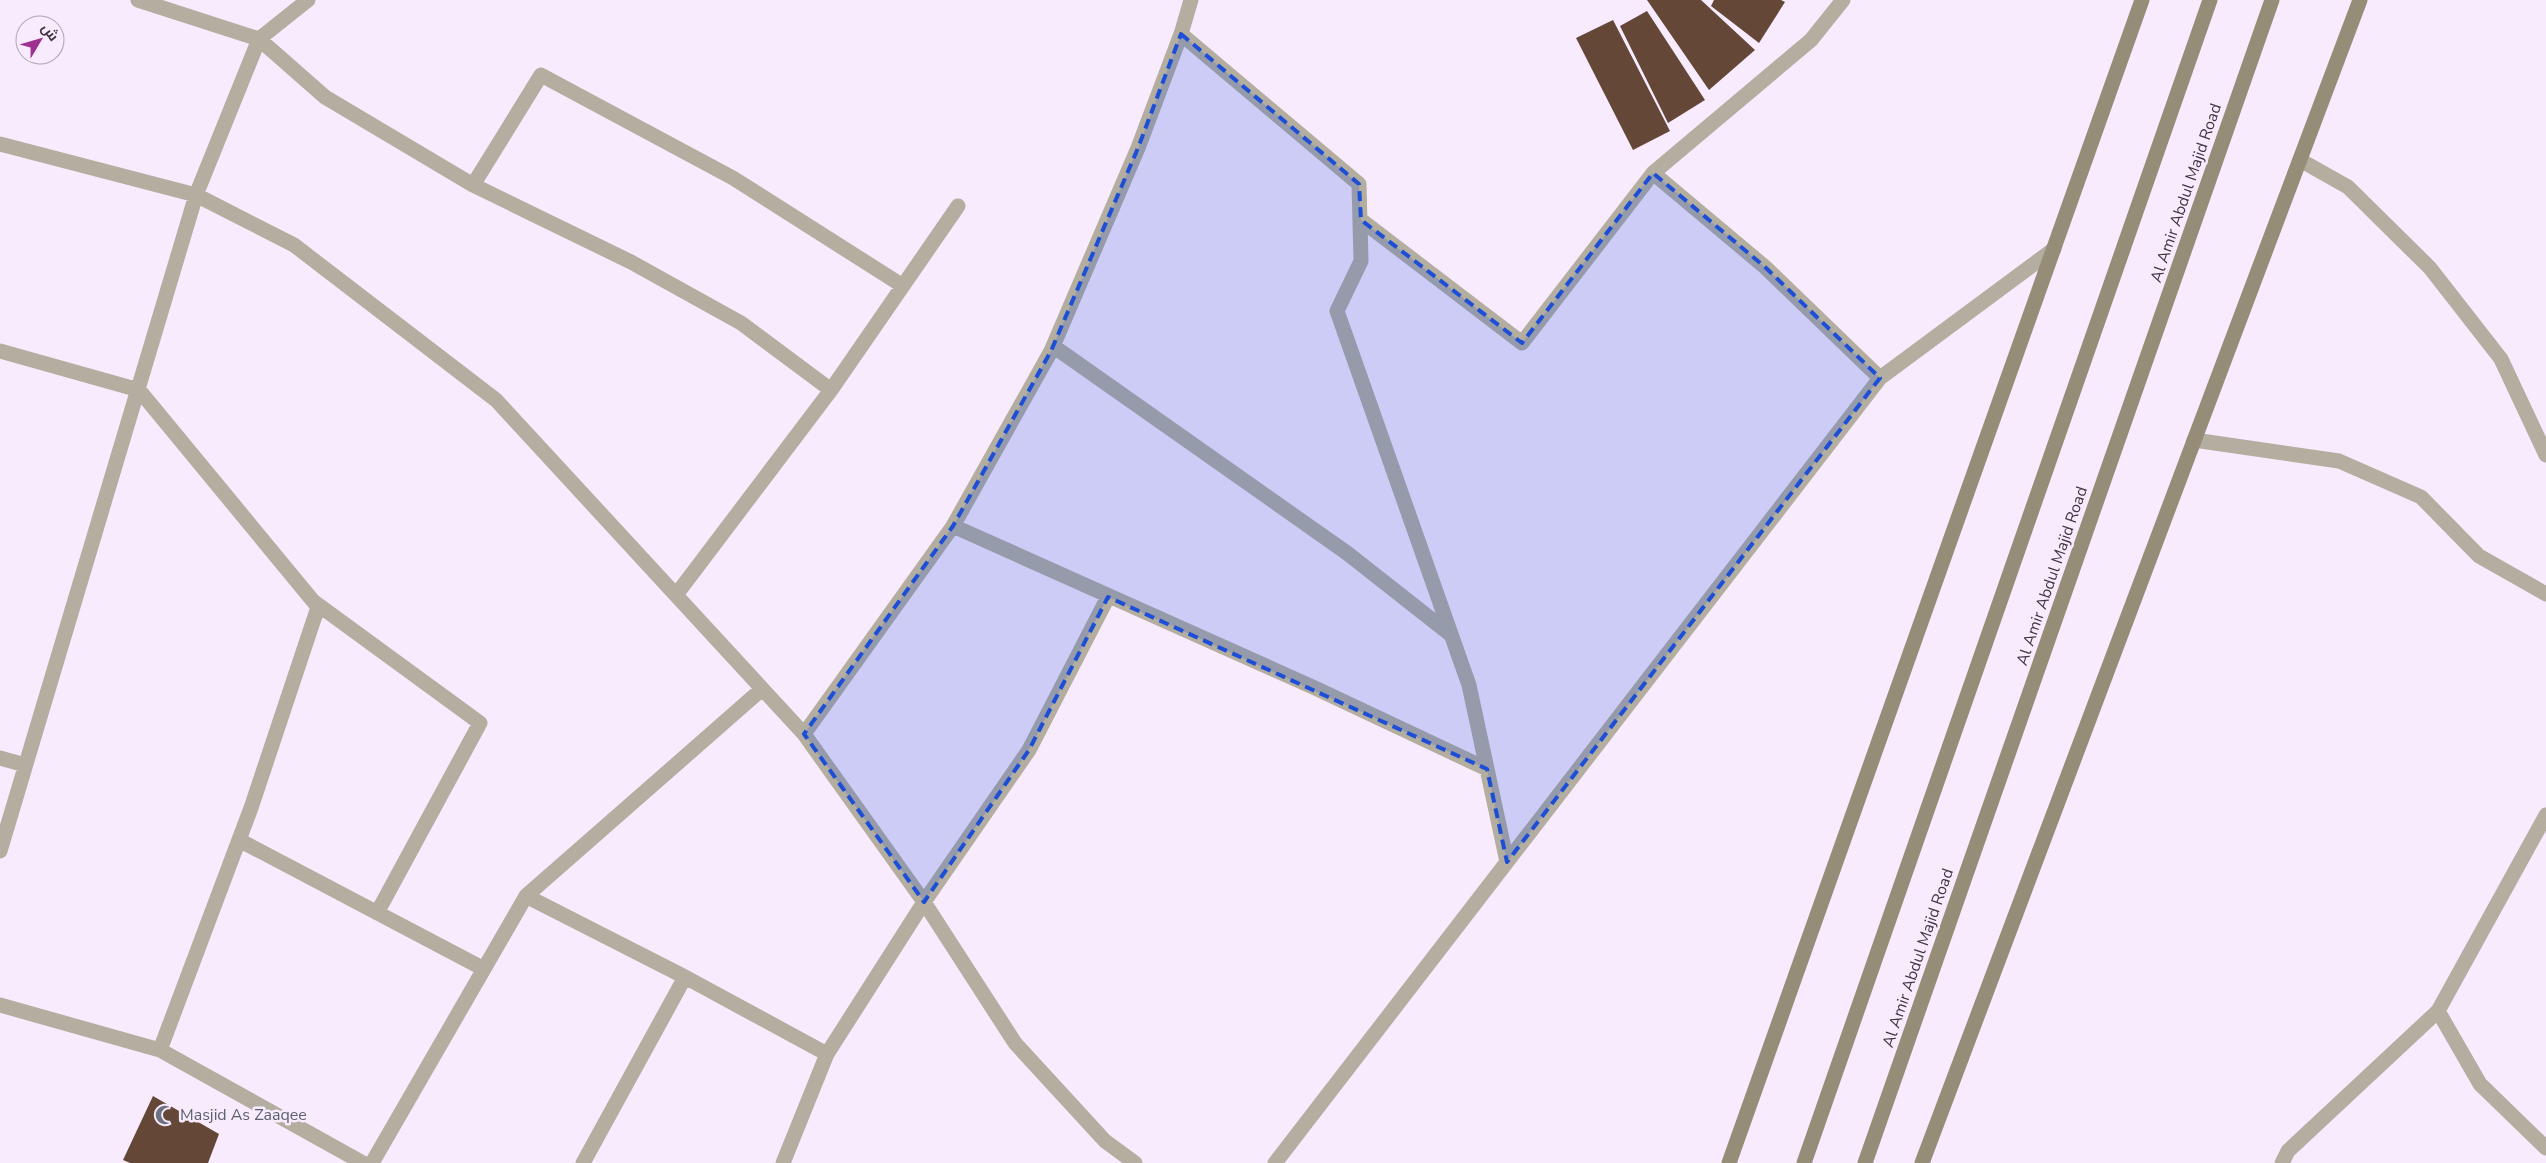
<svg xmlns="http://www.w3.org/2000/svg" width="2546" height="1163" font-family="'Nunito Sans',Cairo,sans-serif">
<style>
.building{fill:#644737}
.lines{fill:none;stroke-linecap:round;stroke-linejoin:round}
.street{stroke:#b3ae9f;stroke-width:15}
.secondary{stroke:#958d77;stroke-width:15}
.marked{fill:#1d4ed8;fill-opacity:0.2;stroke:#1d4ed8;stroke-width:4;stroke-dasharray:10 6;stroke-linejoin:round}
.labels{text-anchor:middle;dominant-baseline:central;stroke-width:5;stroke-linejoin:round;paint-order:stroke}
.street-label{font-size:16px;fill:#3f3642;stroke:#f9ebfe}
.worship-label{font-size:16px;fill:#5b616d;stroke:#f9ebfe;text-anchor:start}
</style>
<rect width="100%" height="100%" fill="#f9ebfe"/>
<path class="building" d="M1647 0H1701L1755 50 1709 90Z
M1714 0H1781L1785 2 1759 43 1711 6Z
M1647 11 1705 100 1668 123 1620 26Z
M1613 20 1670 131 1633 150 1576 38Z
M153 1096 219 1134 208 1163H130L123 1160Z"/>
<g class="lines">
<path class="street" d="M138 0 259 39 325 97 473 185 631 262 741 323 831 390
M1181 34 1359 184 1361 261 1337 311 1469 685 1507 862
M0 144 196 195 294 245 496 400 804 734 924 902 1015 1043 1105 1141 1135 1163
M2300 160 2348 187 2430 268 2501 359 2546 455
M1653 173 1765 267 1880 378
M473 185 541 75 733 178 903 286
M1361 220 1522 343 1653 173 1811 40 1843 0
M1053 346 1347 553 1450 634
M0 351 139 390 318 607 251 808 160 1050
M2194 440 2339 461 2421 497 2479 556 2546 594
M953 526 1315 688 1487 769
M676 595 831 390 958 206
M313 601 480 723 377 913
M804 734 953 526 1051 351 1138 148 1181 34 1191 0
M0 758 25 765
M239 840 484 969
M0 851 196 195 259 39 308 0
M526 896 685 977 827 1054
M0 1005 160 1050 363 1163
M2438 1011 2480 1084 2546 1148
M372 1163 526 896 761 690
M583 1163 685 977
M783 1163 827 1054 924 902 1029 750 1108 597
M1275 1163 1880 378 2054 249
M2282 1163 2288 1151 2438 1011 2546 815"/>
<path class="secondary" d="M1729 1163 2142 0
M1804 1163 2210 0
M1865 1163 2272 0
M1922 1163 2360 0"/>
</g>
<path class="marked" d="M1181 34 1359 184 1361 220 1522 343 1653 173 1765 267 1880 378 1507 862 1487 769 1108 597 1029 750 924 902 804 734 953 526 1051 351 1138 148Z"/>
<defs>
<symbol id="mosque-bare" viewBox="-9 -9 18 18"><path d="M3.5-4.9A6 6 0 1 0 3.5 4.9A5 5 0 1 1 3.5-4.9Z" fill="#6b7280" stroke="#f9ebfe" stroke-width="2.5" paint-order="stroke"/></symbol>
</defs>
<g fill-rule="evenodd">
<use href="#mosque-bare" x="151" y="1101" width="28" height="28"/>
</g>
<g class="labels">
<g class="street-label">
<text transform="translate(2186 193) rotate(-71)">Al Amir Abdul Majid Road</text>
<text transform="translate(2052 576) rotate(-71)">Al Amir Abdul Majid Road</text>
<text transform="translate(1918 958) rotate(-71)">Al Amir Abdul Majid Road</text>
</g>
<g class="worship-label">
<text x="180" y="1115">Masjid As Zaaqee</text>
</g>
</g>
<g transform="translate(40 40) rotate(52)"><circle r="24" fill="#f9ebfe" stroke="#afa3b3"/>
<path d="M0-4L9 19L0 12L-9 19Z" fill="#9e308f"/>
<text y="-8" font-size="14" font-weight="bold" text-anchor="middle" fill="#3f3642">ش</text>
</g>
</svg>
